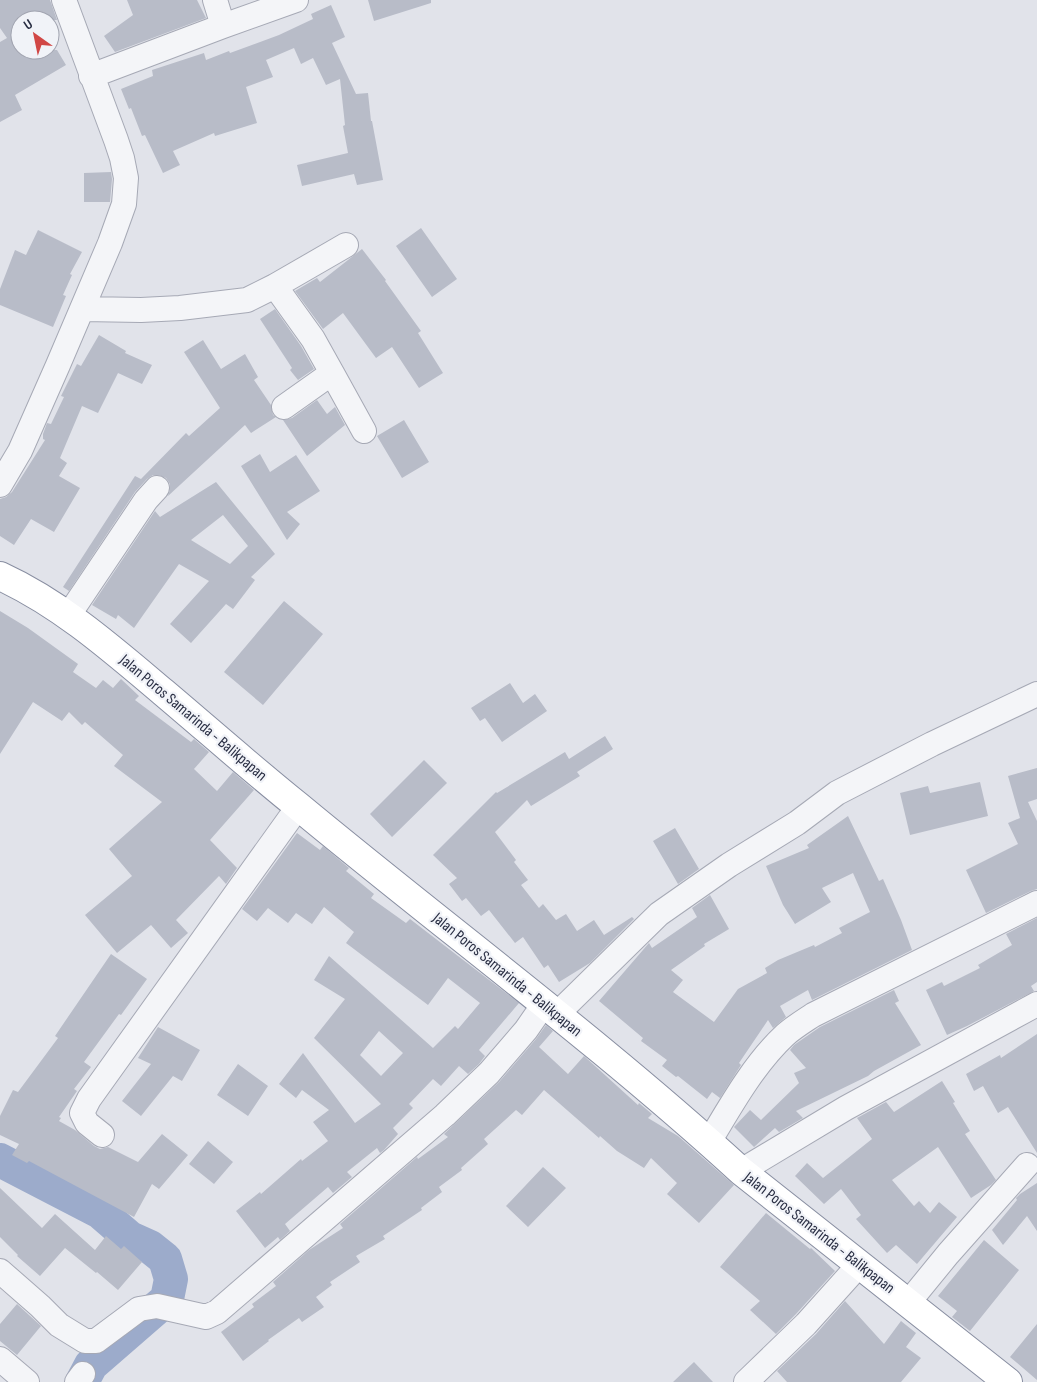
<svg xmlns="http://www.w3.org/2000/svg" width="1037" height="1382" font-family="'Sofia Sans Condensed',sans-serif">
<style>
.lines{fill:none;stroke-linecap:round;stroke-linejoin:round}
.river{stroke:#9cabcb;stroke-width:34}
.building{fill:#b8bcc8;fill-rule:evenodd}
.minor-casing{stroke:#a6a9b5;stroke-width:26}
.highway-casing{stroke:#888ea1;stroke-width:30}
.minor{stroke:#f4f5f8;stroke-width:24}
.highway{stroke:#fff;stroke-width:28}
.labels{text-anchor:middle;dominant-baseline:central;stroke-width:4.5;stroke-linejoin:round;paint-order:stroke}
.street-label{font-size:16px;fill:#292e43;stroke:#f1f3f8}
</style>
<rect width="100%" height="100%" fill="#e1e3ea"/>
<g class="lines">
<path class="river" d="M0 1160 100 1212 130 1238 150 1247 165 1259 171 1279 167 1299 91 1365 82 1382"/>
</g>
<path class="building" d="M0 0H50L57 20H20V50H57L66 65 15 95 22 110 0 122V42L7 38 0 28Z
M127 0H197L206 18 115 52 104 36 133 15Z
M368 0H431V3L374 21Z
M331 5 345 37 332 43 356 94 368 93 371 121H372L383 180 357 185 354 174 302 186 297 165 348 153 343 126 345 125 340 79 326 85 313 58 301 64 294 48 266 60 273 77 246 87 257 123 215 136 214 133 173 151 180 165 163 173 145 135 142 136 131 108 129 109 121 89 153 76 152 70 204 53 206 60 229 51 230 53 279 35 313 19 311 14Z
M111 172 112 179 110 202H84V173Z
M421 228 457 279 432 297 396 246Z
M38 230 82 252 70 274 72 275 63 295 66 296 53 327 0 305V289L15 250 26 255Z
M362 249 386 280 385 281 421 331 418 333 443 373 419 388 392 347 376 358 343 313 323 329 295 291 317 278 320 282Z
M275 309 301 346 314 369 298 380 290 370 292 368 260 319Z
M99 335 126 351 125 353 152 365 142 384 118 373 98 413 82 406 60 458 67 463 59 476 80 488 54 532 31 519 14 545 0 536V499L6 497 12 492 45 440 43 439V434L47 423 51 424 64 397 61 396 77 364 81 366Z
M203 340 221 369 245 354 258 377 254 380 271 405 273 415 276 417 251 433 245 425 168 496 170 490V484L166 478 159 475H153L147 479 135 492 69 591 63 587 135 476 141 479 186 433 189 436 220 408 184 352Z
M317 400 327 414 335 407 345 425 307 456 283 420 292 418Z
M404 420 429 462 402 478 377 436Z
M260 454 270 472 296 455 320 491 287 512 300 524 287 540 241 466Z
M216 482 275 554 251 577 255 580 233 609 226 604 191 643 170 624 209 581 179 564 134 628 118 615 116 619 92 605 155 511 160 517ZM223 515 248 546 230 564 191 540Z
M284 601 323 634 263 705 224 672Z
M0 611 28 628 78 664 73 672 96 688 103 680 113 688 121 679 139 696 135 700 191 742 194 739 209 752 194 769 217 791 233 772 254 790 210 840 237 868 226 884 219 876 176 920 188 933 171 948 151 925 117 953 85 915 132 876 109 849 162 802 114 766 123 755 85 722 82 725 69 712 62 721 33 702 0 754Z
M510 683 523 703 535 694 547 711 502 742 485 718 480 721 471 708Z
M605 736 613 749 577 772 580 776 531 806 527 800 495 832 516 860 514 862 528 880 521 885 539 908 543 904 556 920 566 914 577 931 594 920 604 935 632 917 634 919 590 963 559 982 548 965 544 968 523 937 515 943 489 910 481 916 466 898 462 901 449 884 457 878 433 855 496 792 497 793 565 752 569 759Z
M424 760 447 783 392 837 370 814Z
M1037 768V799L1028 802 1037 821V889L1031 891 986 913 966 870 1018 844 1008 823 1020 818 1008 776Z
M980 782 988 816 910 835 900 793 928 786 930 793Z
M848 816 879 881 883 879 901 920 912 950 812 1000 808 990 780 1006 786 1017 773 1028 768 1020 739 1063 741 1065 720 1098 712 1092 707 1099 678 1076 676 1077 662 1066 667 1060 641 1041 643 1038 599 1001 649 943 652 948 697 917 692 908 710 895 729 929 704 944 705 946 671 970 683 980 673 992 714 1022 738 989 767 973 765 968 778 960 814 945 815 947 842 933 839 928 870 912 853 873 822 888 831 902 795 924 783 905 766 866 809 848 807 845Z
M675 828 699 869 678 884 653 841Z
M297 833 320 850 323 846 349 868 346 871 374 894 371 898 406 923 410 919 519 1003 479 1050 485 1056 479 1064 468 1074 459 1066 441 1086 433 1079 409 1104 413 1108 393 1128 398 1134 384 1150 380 1153 377 1148 347 1172 352 1177 333 1193 328 1187 285 1224 290 1231 280 1240 278 1237 265 1248 236 1211 260 1192 261 1194 301 1159 302 1161 328 1141 313 1122 329 1110 302 1090 296 1098 279 1084 303 1053 355 1123 381 1104 314 1038 345 999 314 980 329 956 433 1048 455 1026 458 1029 480 1003 448 978 428 1005 346 943 354 932 324 907 312 924 296 913 288 923 268 908 257 921 242 909ZM379 1031 403 1053 381 1076 360 1055Z
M1037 918V982L1031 986 1034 991 967 1026 947 1035 926 990 942 982 944 986 980 968 978 965 1012 945 1006 934Z
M111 954 147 979 121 1015 119 1014 84 1062 91 1067 74 1089 77 1091 59 1117 61 1118 59 1121 75 1130 94 1146 100 1149 108 1147 138 1162 162 1134 188 1155 159 1189 152 1184 134 1217 29 1161 27 1163 12 1155 19 1144 0 1135V1116L13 1090 18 1092 58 1038 55 1036Z
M894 990 899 1001 895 1003 921 1045 874 1071 868 1076 796 1111 803 1118 779 1132 775 1128 754 1147 734 1127 750 1110 761 1120 799 1083 794 1073 806 1068 790 1050 794 1045 820 1027Z
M546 1025 553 1031 539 1047 568 1074 584 1056 638 1105 639 1103 652 1114 648 1118 678 1136 734 1185 699 1223 667 1194 677 1183 651 1158 644 1168 617 1151 600 1136 599 1138 544 1090 522 1115 516 1110 484 1139 488 1144 461 1168 462 1170 439 1187 442 1192 421 1208 422 1210 383 1236 385 1239 356 1256 360 1262 330 1282 332 1285 316 1297 324 1307 302 1322 299 1318 268 1340 269 1341 243 1361 221 1332 254 1307 252 1304 276 1286 273 1282 309 1250 343 1228 340 1224 417 1157 418 1159 448 1137 444 1134 499 1082 536 1039Z
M158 1027 200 1050 182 1081 173 1076 141 1116 122 1101 151 1064 138 1058Z
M1037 1034V1153L1008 1107 998 1113 983 1086 974 1091 966 1074 1000 1055 1001 1058Z
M238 1064 268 1086 248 1116 217 1095Z
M942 1081 955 1102 953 1103 970 1131 965 1134 996 1180 991 1185 971 1198 938 1147 892 1180 914 1206 919 1201 930 1213 939 1202 957 1217 917 1264 896 1245 887 1253 856 1219 861 1215 841 1189 824 1204 795 1176 807 1163 823 1178 872 1139 857 1118 886 1102 894 1112Z
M208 1141 233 1162 214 1184 189 1164Z
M543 1167 566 1188 528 1227 506 1206Z
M1037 1183V1231L1027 1216 1003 1245 992 1230 1017 1200 1016 1198 1020 1194Z
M0 1188 42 1228 55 1214 95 1250 106 1236 121 1249 124 1246 142 1262 118 1290 97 1272 96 1273 65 1248 40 1276 17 1256 18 1255 0 1237Z
M766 1213 810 1249 811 1248 835 1271 796 1314 776 1334 750 1310 760 1301 720 1267Z
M984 1240 1019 1270 970 1331 952 1317 957 1311 938 1296Z
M845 1301 884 1344 901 1321 916 1333 906 1347 921 1358 901 1382H787L777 1371 816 1334Z
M17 1304 41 1326 17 1355 0 1341V1324Z
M1037 1324V1380L1010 1357Z
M694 1362 713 1382H673Z"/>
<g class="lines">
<defs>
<path id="minor" d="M215 0 223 26
M91 76 223 26 296 0
M275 286 313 339 332 373 284 407
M83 309 141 310 180 308 247 300 275 286 346 245
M332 373 364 431
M0 485 20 451 58 365 110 243 124 204 126 178 122 158 116 140 64 0
M68 616 146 500 157 488
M557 1014 659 914 729 865 797 823 837 793 932 744 1037 694
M102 1135 87 1123 82 1113 89 1099 298 807
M709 1142C731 1105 754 1064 785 1035 794 1027 804 1021 813 1015L1037 903
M741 1171 846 1108 1037 1004
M0 1271 40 1306 59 1325 85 1341H96L139 1309 157 1306 206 1317 217 1312 445 1115 489 1073 526 1030 544 1004
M908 1303 948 1254 1027 1165
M0 1359 27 1382
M77 1382 83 1374
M746 1382 806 1324 859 1265"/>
<path id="highway" d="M0 576C61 604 112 649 163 692 208 730 252 769 298 806 445 928 600 1042 741 1171L1008 1382"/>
</defs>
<use href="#minor" class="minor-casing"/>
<use href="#highway" class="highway-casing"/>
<use href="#minor" class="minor"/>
<use href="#highway" class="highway"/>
</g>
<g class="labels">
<g class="street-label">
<text transform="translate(193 718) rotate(40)">Jalan Poros Samarinda - Balikpapan</text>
<text transform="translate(507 975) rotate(39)">Jalan Poros Samarinda - Balikpapan</text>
<text transform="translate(819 1233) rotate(38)">Jalan Poros Samarinda - Balikpapan</text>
</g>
</g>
<g transform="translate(35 35) rotate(327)"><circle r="24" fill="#f1f3f8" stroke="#a1a4b0"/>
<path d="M0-4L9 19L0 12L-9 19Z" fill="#d14745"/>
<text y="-8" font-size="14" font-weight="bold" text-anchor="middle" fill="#292e43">U</text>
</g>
</svg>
